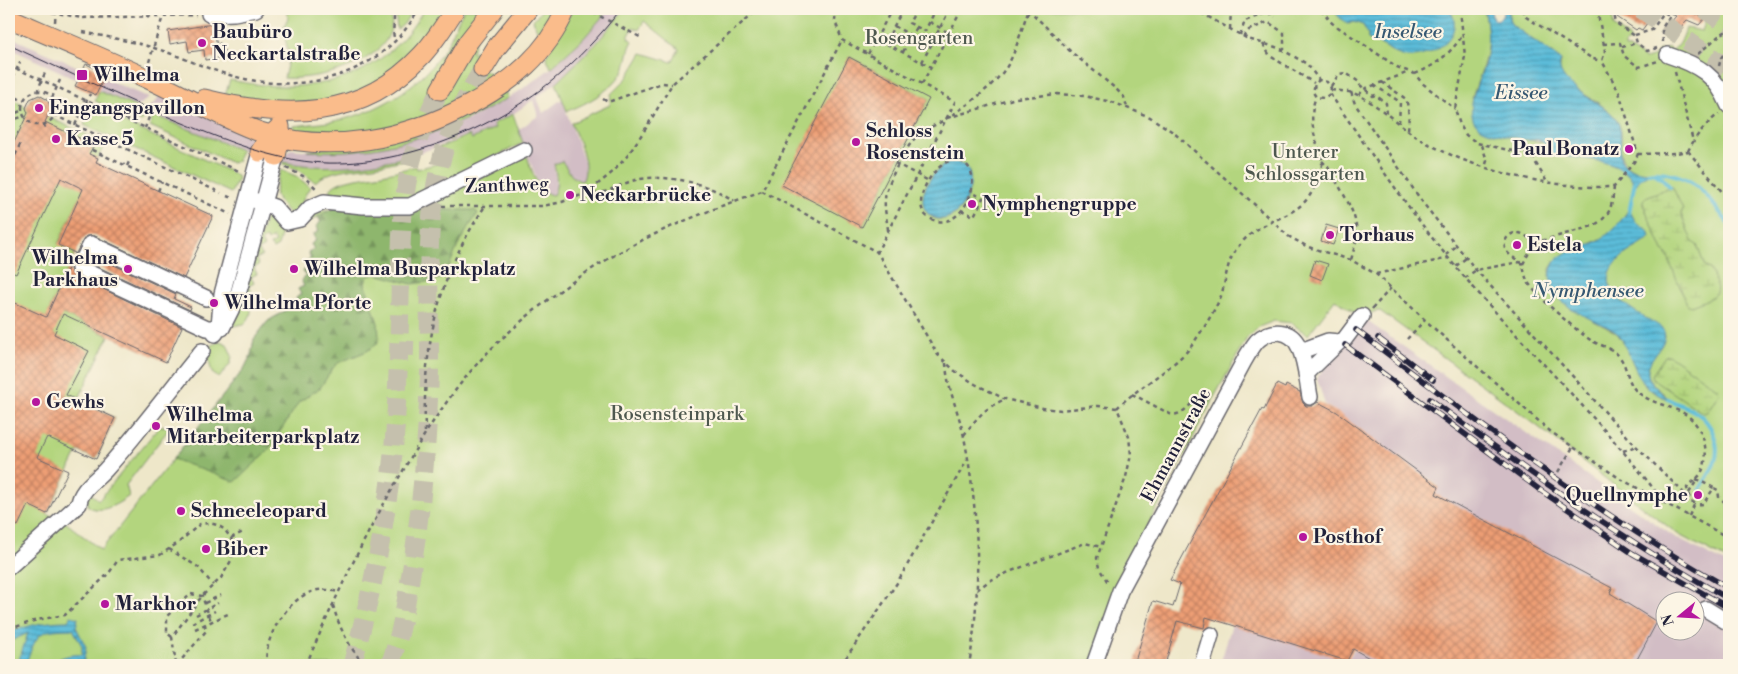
<svg xmlns="http://www.w3.org/2000/svg" width="1738" height="674" font-family="'Libre Bodoni',serif">
<style>
.railway{fill:#d2bdc5;fill-rule:evenodd}
.green{fill:#b3d57e;stroke:#6a7c5c;fill-rule:evenodd}
.forest{fill:url(#forest-firs);stroke:#586c54}
.wetland{fill:url(#wetland-marsh);stroke:#6a7c5c}
.water{fill:url(#water-rules);stroke:#3e6f8a}
.lines{fill:none;stroke-linecap:round;stroke-linejoin:round}
.stream{stroke:#5bbcd9;stroke-width:4}
.building{fill:url(#building-cross-hatch)}
.minor-tunnel{stroke:#c5c0ad;stroke-width:15;stroke-dasharray:15 8;stroke-linecap:butt}
.major-tunnel{stroke:#c5c0ad;stroke-width:19;stroke-dasharray:19 9;stroke-linecap:butt}
.minor-casing{stroke:#69676d;stroke-width:18}
.major-casing{stroke:#69676d;stroke-width:21}
.path{stroke:#69676d;stroke-width:2.5;stroke-dasharray:4 4;stroke-linecap:butt}
.minor{stroke:#fff;stroke-width:15}
.major{stroke:#fabc8b;stroke-width:19}
.tram{stroke:#22223b;stroke-width:1}
.rail-casing{stroke:#22223b;stroke-width:5.5}
.rail{stroke:#fcf5e5;stroke-width:4;stroke-dasharray:11;stroke-linecap:butt}
.path-bridge{stroke:#69676d;stroke-width:2.5;stroke-dasharray:4 4;stroke-linecap:butt}
.poi-dot{fill:#b5179e;stroke:#fcf5e5;stroke-width:2}
.labels{text-anchor:middle;dominant-baseline:central;stroke-width:4.5;stroke-linejoin:round;paint-order:stroke}
.poi-label{font-size:19px;font-weight:bold;fill:#22223b;stroke:#fcf5e5;text-anchor:start}
.park-label{font-size:19px;fill:#4e584f;stroke:#fcf5e5}
.street-label{font-size:19px;fill:#22223b;stroke:#fcf5e5}
.water-label{font-size:20px;font-style:italic;fill:#365872;stroke:#fcf5e5}
</style>
<defs>
<pattern id="forest-firs" width="22" height="20" patternUnits="userSpaceOnUse" patternTransform="scale(1.25)"><rect width="22" height="20" fill="#8eb66d"/><path d="M5 1l3.5 6h-7zM16 11l3.5 6h-7z" fill="#74945b"/></pattern>
<pattern id="wetland-marsh" width="20" height="14" patternUnits="userSpaceOnUse" patternTransform="scale(1.25)"><rect width="20" height="14" fill="#b3d57e"/><path d="M1 5h8M5 5V1M11 12h8M15 12V8" fill="none" stroke="#9ab76e"/></pattern>
<pattern id="water-rules" width="6" height="5" patternUnits="userSpaceOnUse" patternTransform="scale(1.25)"><rect width="6" height="5" fill="#5bbcd9"/><path d="M0 2.5h6" fill="none" stroke="#4b98b1"/></pattern>
<pattern id="building-cross-hatch" width="8" height="8" patternUnits="userSpaceOnUse" patternTransform="scale(1.25)"><rect width="8" height="8" fill="#ed9e75"/><path d="M0 0l8 8M0 8l8-8" fill="none" stroke="#c08061"/></pattern>
</defs>
<rect width="100%" height="100%" fill="#fcf5e5"/>
<filter id="ink" filterUnits="userSpaceOnUse"><feTurbulence type="fractalNoise" baseFrequency=".02" numOctaves="2"/><feDisplacementMap in="SourceGraphic" scale="10" xChannelSelector="R" yChannelSelector="G"/><feConvolveMatrix kernelMatrix="1 2 1 2 8 2 1 2 1" color-interpolation-filters="sRGB"/></filter>
<filter id="wash" filterUnits="userSpaceOnUse"><feTurbulence type="fractalNoise" baseFrequency=".0096" numOctaves="4" result="noise"/><feDisplacementMap in="SourceGraphic" scale="20" xChannelSelector="R" yChannelSelector="G"/><feGaussianBlur stdDeviation="1.12" result="paint"/><feColorMatrix in="noise" values="0 0 0 0 0 0 0 0 0 0 0 0 0 0 0 0 0 1.4 0 .05"/><feComposite in="paint" operator="in"/></filter>
<g filter="url(#wash)">
<rect width="100%" height="100%" fill="#eee7c9"/>
<path class="railway" d="M609 9H625L583 57 556 83 537 97 543 113 562 99 584 162 585 174 583 180 581 182 572 176 562 161 554 164 556 185 555 193 552 195 545 192 538 182 518 130 538 116 533 100 513 114 493 124 495 128 471 139 469 135 414 155 378 163 348 166H307L283 162 287 153 291 149 321 152 376 148 417 138 468 120 518 92 554 66 583 39Z
M10 35 19 41 149 98 136 107 99 91 100 90 9 48Z
M160 94 254 139 249 153 143 111 156 102Z
M1364 319 1676 538 1729 565V665H1634L1657 622 1610 593 1611 588 1436 494 1439 486 1337 412 1325 405 1317 378 1333 355 1337 357ZM1666 602H1696V632H1666Z
M1232 624 1347 661 1354 650 1382 665H1220Z"/>
<path class="green" d="M286 9H390C406 59 320 81 284 78L289 56 283 28 288 18Z
M395 9H413L404 24 397 30Z
M424 9H446L416 53 370 88 313 104 224 98 230 80C309 96 381 84 424 9Z
M464 9H478L480 13 472 54 475 51H477L472 63 493 75 498 68 501 78 430 116 357 135 293 132 294 126C310 124 328 123 344 119 385 109 423 83 446 47 453 35 457 21 464 9Z
M543 9H558L541 41 533 20Z
M573 9H609L583 39 551 68 546 56Z
M625 9H1334L1338 16 1349 24 1354 22 1363 25 1368 34V39L1384 46 1396 54 1451 12 1449 9H1484C1493 46 1484 63 1472 98L1529 140 1542 142 1555 155C1581 158 1623 158 1635 185L1641 178 1650 172C1641 172 1635 172 1628 166 1613 154 1627 138 1618 123 1605 99 1573 95 1559 72L1561 60 1512 25 1509 20V9H1611L1614 27 1629 37 1631 42 1625 44V48H1629L1645 59 1655 56 1660 49 1662 51 1668 47 1671 51C1680 45 1683 38 1686 28L1702 31 1708 13 1693 12 1684 9H1729V561L1679 535 1515 409 1380 311 1373 312 1364 319 1335 299 1308 335 1291 323 1274 321 1259 327 1247 338 1212 401 1119 581 1091 665H9V98L27 107 30 99 39 95 48 100 51 109 48 117 105 143 58 244 75 253 50 308 109 336 78 400 115 418 96 459 78 451 47 514 65 522 101 550 244 369 251 355 254 339 268 321 298 303 296 298 301 294 298 289 304 286 301 280 306 276 303 271 309 267 305 262 311 258 308 252 314 249 311 244 316 240 313 235 319 231 316 226 321 222 318 217 303 225 316 210H411L527 156C531 168 538 194 553 195 559 185 556 174 554 164L562 161 572 176 580 181 583 180C590 162 578 140 571 123L610 105 611 94 627 78 642 53 672 62 679 49 644 21 639 30 633 27 628 38 633 41C628 49 628 58 625 67 616 88 587 104 567 111L556 83 595 45ZM849 57 929 99 862 227ZM952 162 968 170C974 185 966 210 950 217 926 227 919 203 927 185 932 174 940 165 952 162ZM1629 209 1631 215 1647 241C1637 247 1626 252 1618 260 1595 283 1620 301 1638 315 1647 322 1656 329 1665 336 1662 350 1640 364 1650 380 1655 388 1665 394 1670 400L1653 392 1643 383 1624 343 1617 333 1583 315 1567 305 1558 296 1551 285 1550 269 1556 260 1605 237 1618 225Z
M99 91 136 107 134 112 144 116 142 122 95 101Z
M505 91 508 98C446 133 379 156 307 151L327 148Z
M92 107 235 174 238 178 231 193 84 125Z
M513 114 523 143 401 203 331 196 329 193C332 178 369 177 382 174 393 172 405 169 416 166L417 169 439 163 436 149 469 135 472 139 495 128 493 124Z
M153 115 241 150 237 161 232 163 150 126Z
M414 155V157C403 160 391 163 379 165 358 169 333 167 315 182L299 170 283 164V162C328 171 370 166 414 155Z
M281 170 296 176 310 187 304 197 299 211 290 214C272 196 273 193 281 170Z
M272 214C283 226 283 230 278 246L273 249 270 245 276 242 273 238 268 241 267 238 261 241 264 247 259 250 262 256 256 259 259 265 254 268 257 274 251 277 254 283 249 286 252 292 246 295C252 307 254 315 244 324L233 326 231 325C237 315 250 300 245 288L266 217Z
M220 341 227 344 232 356 230 364 219 378 212 373 207 352 212 345Z
M172 425 126 485 129 496C118 504 101 515 88 506L87 500 91 494 99 500 159 427Z"/>
<path class="forest" d="M338 206 363 210H474L478 213 460 241 447 271 441 278 433 281 412 284 376 274 368 276 366 280 365 284 378 323 379 338 377 344 367 351 338 363 333 368 320 388 299 402 267 452 235 482 173 459 244 369 251 355 254 339 268 321 298 303 296 298 301 294 298 289 304 286 301 280 306 276 303 271 309 267 305 262 311 258 308 252 314 249 311 244 316 240 313 235 319 231 316 226 321 222 318 216Z"/>
<path class="wetland" d="M1672 186 1683 209 1681 214 1692 241 1697 245 1705 267 1710 269C1724 297 1715 296 1691 306L1687 304 1666 253 1663 251 1643 204V200L1646 197Z
M1669 355 1718 389 1719 393 1707 412 1703 413 1653 379 1652 375 1665 356Z"/>
<path class="water" d="M1334 9H1449C1468 35 1431 59 1407 57 1397 56 1391 50 1382 45 1378 43 1373 41 1368 39V34L1363 25 1354 22 1347 24 1338 16Z
M1484 9H1490L1493 19 1497 20 1502 17 1504 9H1509V20L1512 25 1561 60C1551 83 1599 100 1613 115 1624 128 1620 140 1620 155 1621 170 1641 172 1652 172L1641 178 1635 186C1626 157 1576 159 1552 155 1547 151 1546 143 1540 140 1537 139 1532 140 1529 140 1518 138 1492 134 1483 129 1457 116 1483 77 1486 58 1489 39 1488 27 1484 9Z
M955 162C988 167 962 227 936 218 907 209 932 163 955 162Z
M1629 209 1635 221 1648 230 1650 237C1643 246 1630 249 1622 257 1585 289 1637 312 1661 327 1676 343 1641 358 1649 378 1653 387 1665 395 1672 401 1643 390 1640 379 1628 352 1625 345 1622 338 1617 333 1611 328 1603 325 1597 322 1584 316 1571 310 1561 300 1547 285 1545 263 1566 253 1576 248 1588 247 1598 241 1611 233 1621 222 1629 209Z
M71 616 78 618 76 627 86 647 83 665H80V661L70 662 63 665H50C60 657 69 654 82 655V646L73 629C41 630 39 629 27 660L34 665H22L18 663 28 633 9 642V633C28 625 47 621 68 621Z"/>
<g class="lines">
<path class="stream" d="M1653 172 1663 179 1670 187
M1648 173C1656 171 1663 172 1671 174 1702 181 1710 202 1729 224
M1629 213 1635 181
M1668 399C1677 404 1688 407 1697 413 1711 422 1721 444 1715 461 1712 471 1705 481 1700 489"/>
</g>
<g id="blocks">
<path class="building" d="M1623 9H1660L1652 20 1650 19 1642 30 1638 28 1636 30 1617 17Z
M1672 9H1682L1706 17 1699 25 1687 20 1678 30 1670 23 1676 16 1670 14Z
M213 24 219 58 205 60 204 50 189 52 187 41 170 44 168 31Z
M849 57 929 99 862 227 782 185Z
M86 64 106 73 96 95 75 86Z
M39 95 48 100 51 109 45 122 94 145 89 154 98 158 96 162 213 216 184 278 95 236H86L83 240 70 264V269L72 274 182 327 166 362 63 314 54 334 89 351 66 395 115 418 96 459 47 437 37 457 68 471 47 514 28 505 18 526 9 522V300L46 317 75 253 58 245 83 189 61 178 16 274 9 271V153L28 113 26 108 30 99Z
M1326 225 1339 229 1333 245 1321 241Z
M95 256 176 294 174 299 191 307 190 310 92 264Z
M1315 260 1328 264 1322 280 1310 275Z
M1277 384 1285 388 1286 385 1300 392 1303 403 1306 406H1312L1318 402 1337 412 1439 487 1436 494 1612 588 1610 593 1657 622 1634 665H1382L1353 649 1347 661 1206 617 1204 628 1177 621 1165 665H1134L1153 601 1173 607 1180 584 1170 580 1262 409 1264 410Z"/>
</g>
</g>
<g filter="url(#ink)">
<use href="#blocks" fill-opacity="0" stroke="#69676d" stroke-width="1"/>
<g class="lines">
<path class="minor-tunnel" d="M399 348 430 349"/>
<path class="major-tunnel" d="M1641 9 1729 69
M1705 9 1729 27
M352 665C373 589 389 510 395 431 398 387 399 343 400 299 401 253 400 208 411 163 418 137 428 113 440 90
M390 665C395 650 400 634 403 618 418 542 426 465 429 388 432 312 421 228 443 154 452 124 466 96 483 69"/>
<defs>
<path id="minor" d="M209 14 234 13 256 9
M1668 55C1699 65 1716 75 1729 106
M248 198 274 207 287 222 300 219 310 208 324 202 363 206H410L524 150
M206 298 91 244 79 268 207 328H222
M222 328 237 298 276 156
M215 334 220 327 219 325 222 294 260 152
M1301 351 1328 341 1339 342
M1306 374 1339 342 1344 340 1362 316
M9 567 79 504C80 489 98 479 107 468 140 431 170 390 202 351
M1706 609 1729 623
M1094 665 1120 591 1244 361C1248 354 1252 347 1257 341 1271 328 1291 329 1299 347 1306 362 1307 381 1310 397
M1202 665 1211 635"/>
<path id="major" d="M9 18C60 40 111 61 161 85 194 101 226 120 260 132 330 155 406 139 469 105 511 83 547 54 566 9
M483 69 496 48 528 9
M440 90 468 42 494 9
M204 99C285 119 361 121 422 55 435 41 445 25 455 9
M260 152 271 135 280 127
M276 156 280 137V126"/>
</defs>
<use href="#minor" class="minor-casing"/>
<use href="#major" class="major-casing"/>
<path class="path" d="M36 9 82 18 196 15
M138 9V17
M393 9C396 20 391 31 395 41
M836 9 835 21 842 40 955 102 877 252
M903 9 885 43 931 67
M905 9 914 14
M917 9 909 23 925 31 934 13 926 9
M1028 9 1070 51 1116 89 1124 97 1127 107
M1194 9 1248 39 1279 48 1307 64 1319 80 1327 82 1331 88 1330 94 1324 98 1316 97 1313 92 1315 84 1319 80
M1253 9 1256 17
M1321 9 1332 23 1397 67 1415 74 1422 83 1455 109
M1460 9 1465 56 1455 109 1460 125 1466 135 1477 143 1531 155 1547 182
M1523 9 1526 17 1593 59 1602 61
M1613 9 1616 23 1635 36 1637 43 1647 51 1657 48
M55 22 56 9
M930 22 949 33
M894 26 930 46
M1230 29 1231 9
M83 32C107 37 131 41 154 48 181 56 206 69 233 76 304 96 382 76 419 9
M636 35 642 38
M1240 35 1245 21 1268 12 1275 17
M1635 35 1652 30 1664 12 1670 16
M215 36 224 52
M1243 37 1249 30 1268 22 1284 33V50
M876 38 885 43
M1663 42 1662 28 1674 9
M1263 44 1270 56 1314 83
M1603 44 1620 43 1624 56 1639 67 1658 61
M1622 47 1637 43
M903 52 917 27
M1726 52 1729 62
M868 54 892 9
M1698 54 1721 34 1729 30
M149 62 163 16
M922 62 950 9
M9 65 241 172
M1719 66 1721 58 1729 46
M1675 72 1693 141
M1415 74C1435 66 1450 54 1462 36
M1382 82 1406 99C1409 109 1409 119 1408 130
M922 84 962 9
M9 85 20 62
M1374 85 1400 102 1399 124
M1331 86 1339 74 1346 73 1359 82 1360 85 1373 96 1375 95 1386 103 1387 114
M1331 90C1340 91 1350 91 1358 95 1379 105 1397 124 1417 137 1469 170 1552 189 1614 187L1634 162 1638 154 1619 92 1602 61 1605 51 1597 9
M22 108a17 17 0 1 1 34 0a17 17 0 1 1-34 0Z
M37 92 45 73
M1351 92 1355 104 1423 203 1476 270 1636 446 1689 498
M9 94 24 101
M1330 94C1374 157 1416 222 1467 280 1531 354 1604 423 1663 501
M1359 95 1364 89 1409 72
M52 98 60 80
M603 99 608 102 662 83 672 84
M139 110 137 111 149 117 145 128
M54 115 221 193
M9 116 23 110
M947 118 1016 98 1058 94 1084 96 1112 102 1150 117 1173 132 1254 204 1288 236 1308 247 1351 260 1376 274 1437 331 1551 432 1619 478 1729 538
M9 119 13 120 24 116
M44 124 45 128 48 130
M75 125 90 94
M9 132 18 133
M1482 145 1487 161 1485 167
M92 150 230 214
M1688 151 1729 200
M1688 151C1695 137 1706 123 1719 114
M1638 154 1676 153 1688 151
M952 160C991 160 968 228 937 221 904 214 929 166 952 160Z
M1322 161 1328 167C1336 182 1354 208 1356 225 1358 236 1354 249 1351 260
M895 163 927 180
M127 166 130 160
M286 168 303 176 318 190
M9 170 21 142
M1614 187C1612 206 1611 216 1593 226L1534 243 1523 264C1524 270 1525 277 1528 282 1536 296 1578 332 1592 341 1601 346 1611 347 1618 355 1629 367 1626 385 1640 394 1654 404 1671 406 1685 414 1704 426 1712 456 1700 475 1696 480 1691 482 1687 488 1689 498 1691 506 1703 504L1714 488 1696 479
M158 191 162 182
M762 191 877 252 938 355 955 371 975 384 1005 399 1043 408 1061 410 1098 406 1117 408 1129 437 1131 455 1126 477 1097 558 1099 568 1109 584
M587 193C602 197 618 185 632 181 660 172 710 183 734 201
M227 196 234 199
M442 206H543L562 202 587 193 614 171 628 155 646 128 672 84 758 9
M961 210 974 216 983 198 971 192
M888 230C887 220 884 209 885 199 886 184 908 142 920 133 929 127 939 124 947 118 967 106 988 90 1003 72 1016 56 1021 28 1029 9
M1446 255 1456 246
M1523 264C1518 260 1511 257 1507 252 1501 244 1507 232 1518 233 1524 233 1530 239 1534 243
M1456 266 1466 258
M1376 274 1449 258
M1465 278 1476 270 1520 262
M1372 309 1391 288
M1407 339 1425 320
M946 363C947 389 959 412 964 437 979 512 982 590 969 665
M1132 394 1170 414C1187 418 1191 394 1207 400
M1117 408C1138 387 1171 370 1190 348 1195 341 1200 333 1205 326 1210 317 1217 306 1221 296 1228 274 1225 260 1243 241 1265 217 1300 219 1314 188 1318 180 1323 168 1322 159 1321 153 1318 147 1316 141 1312 128 1310 110 1316 97
M425 432C423 363 432 301 465 239 471 228 478 217 485 206
M964 435C975 420 986 406 1004 400
M1623 451 1636 446
M1558 472 1573 447
M1714 488 1718 490 1719 497 1729 506
M1689 493 1697 480
M1689 516 1695 503
M231 538 245 531
M169 549 198 567 213 585
M977 590 989 581 1009 572 1085 543 1101 547
M205 603 221 595
M333 605C339 628 349 646 364 665
M196 615 218 603
M192 623 215 611
M9 629 37 620 65 615 109 573 118 560 160 555 178 543 200 524 209 523 217 525 224 529 231 538 233 546 232 559 221 578 202 596 172 637 176 665
M195 629 230 613
M172 637 167 633V616L191 594 202 596 211 621
M177 665 206 631 205 624
M267 665C262 640 287 600 311 592 320 588 329 590 338 592
M306 665C335 598 366 532 404 469 428 427 456 385 490 350 537 304 594 263 653 235 689 218 726 204 762 191L842 40
M841 665 897 583 967 460"/>
<use href="#minor" class="minor"/>
<use href="#major" class="major"/>
<path class="tram" d="M9 45C65 71 121 97 178 121 217 137 255 153 296 160 382 175 487 134 553 80 578 59 601 35 621 9"/>
<defs>
<path id="rail" d="M1356 330C1477 422 1596 514 1729 588
M1378 338 1433 380
M1345 345 1540 490 1632 553 1729 608
M1430 399C1528 472 1623 540 1729 599"/>
</defs>
<use href="#rail" class="rail-casing"/>
<use href="#rail" class="rail"/>
<path class="path-bridge" d="M586 9 636 35"/>
</g>
</g>
<g class="poi-dot">
<circle cx="202" cy="43" r="5"/>
<rect x="76" y="69" width="12" height="12" rx="2.5"/>
<circle cx="39" cy="108" r="5"/>
<circle cx="56" cy="139" r="5"/>
<circle cx="856" cy="142" r="5"/>
<circle cx="1629" cy="149" r="5"/>
<circle cx="570" cy="195" r="5"/>
<circle cx="972" cy="204" r="5"/>
<circle cx="1330" cy="235" r="5"/>
<circle cx="1517" cy="245" r="5"/>
<circle cx="128" cy="269" r="5"/>
<circle cx="294" cy="269" r="5"/>
<circle cx="214" cy="303" r="5"/>
<circle cx="36" cy="402" r="5"/>
<circle cx="156" cy="426" r="5"/>
<circle cx="1698" cy="495" r="5"/>
<circle cx="181" cy="511" r="5"/>
<circle cx="1303" cy="537" r="5"/>
<circle cx="206" cy="549" r="5"/>
<circle cx="105" cy="604" r="5"/>
</g>
<g class="labels">
<g class="poi-label">
<text x="212" y="32">Baubüro<tspan x="212" dy="22">Neckartalstraße</tspan></text>
<text x="93" y="75">Wilhelma</text>
<text x="49" y="108">Eingangspavillon</text>
<text x="866" y="131">Schloss<tspan x="866" dy="22">Rosenstein</tspan></text>
<text x="66" y="139">Kasse 5</text>
<text x="1619" y="149" text-anchor="end">Paul Bonatz</text>
<text x="580" y="195">Neckarbrücke</text>
<text x="982" y="204">Nymphengruppe</text>
<text x="1340" y="235">Torhaus</text>
<text x="1527" y="245">Estela</text>
<text x="118" y="258" text-anchor="end">Wilhelma<tspan x="118" dy="22">Parkhaus</tspan></text>
<text x="304" y="269">Wilhelma Busparkplatz</text>
<text x="224" y="303">Wilhelma Pforte</text>
<text x="46" y="402">Gewhs</text>
<text x="166" y="415">Wilhelma<tspan x="166" dy="22">Mitarbeiterparkplatz</tspan></text>
<text x="1688" y="495" text-anchor="end">Quellnymphe</text>
<text x="191" y="511">Schneeleopard</text>
<text x="1313" y="537">Posthof</text>
<text x="216" y="549">Biber</text>
<text x="115" y="604">Markhor</text>
</g>
<g class="park-label">
<text x="919" y="38">Rosengarten</text>
<text x="1305" y="152">Unterer<tspan x="1305" dy="22">Schlossgarten</tspan></text>
<text x="677" y="414">Rosensteinpark</text>
</g>
<g class="street-label">
<text transform="translate(507 185) rotate(-2)">Zanthweg</text>
<text transform="translate(1176 445) rotate(-62)">Ehmannstraße</text>
</g>
<g class="water-label">
<text x="1408" y="32">Inselsee</text>
<text x="1521" y="93">Eissee</text>
<text x="1588" y="291">Nymphensee</text>
</g>
</g>
<rect width="1738" height="674" fill="none" stroke="#fcf5e5" stroke-width="30"/>
<g transform="translate(1680 616) rotate(252)"><circle r="24" fill="#fcf5e5" stroke="#a5a1a1"/>
<path d="M0-4L9 19L0 12L-9 19Z" fill="#b5179e"/>
<text y="-8" font-size="14" font-weight="bold" text-anchor="middle" fill="#22223b">N</text>
</g>
</svg>
